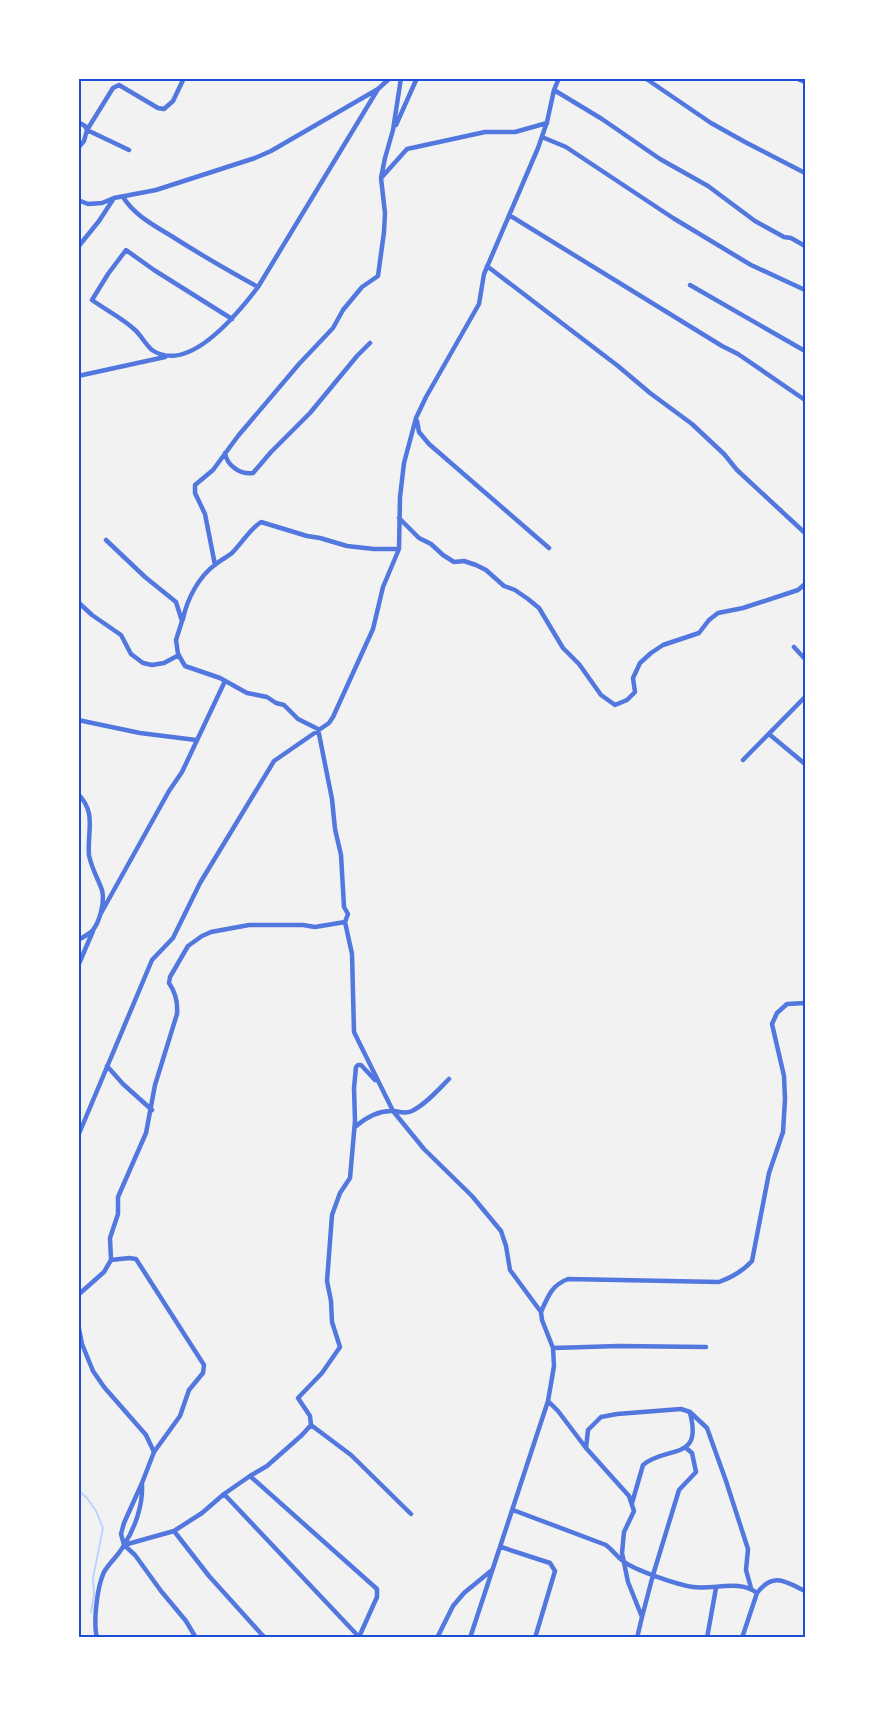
<svg xmlns="http://www.w3.org/2000/svg" width="883" height="1716" font-family="Lato,sans-serif">
<style>
.lines{fill:none;stroke-linecap:round;stroke-linejoin:round}
.stream{stroke:#bfd3fe;stroke-width:2}
.minor{stroke:#5277de;stroke-width:4.5}
.neatline{fill:none;stroke:#1d4ed8;stroke-width:2}
</style>
<rect width="100%" height="100%" fill="#f2f2f2"/>
<g class="lines">
<path class="stream" d="M78 1490 87 1498 96 1511 103 1528 93 1578 94 1595 91 1612"/>
<path class="minor" d="M645 78 711 123 745 142 805 173
M795 78 805 82
M554 90 602 119 660 159 708 186 755 221 784 237 791 238 805 246
M78 122 85 126 87 130 84 141 78 148
M396 125 417 78
M542 137 566 147 673 218 751 265 805 290
M129 150 87 130 113 88 119 85 158 108 164 109 173 101 184 78
M382 177 407 149 485 132H515L547 123
M123 197C135 216 155 226 173 237 201 255 229 271 258 287
M78 200 88 204 102 203 114 198 156 190 255 158 271 151 378 89 390 78
M509 215 722 346 738 354 805 400
M78 247 99 221 114 198
M487 266 618 366 650 393 692 424 724 454 737 470 805 533
M690 285 805 351
M232 319 154 270 126 250 108 274 92 300C106 310 122 318 134 329 141 335 145 344 152 350 189 375 239 312 258 287L378 89
M78 376 165 357
M417 421 419 432 429 444 549 548
M225 453C227 466 241 475 253 473L271 452 310 413 357 356 370 343
M399 518 419 538 431 544 443 555 454 562 464 561 476 565 486 570 504 586 515 590 528 599 539 608 563 648 579 664 601 695 615 705 627 700 635 692 633 678 640 663 651 653 663 645 699 633 709 620 718 613 743 608 798 590 805 584
M106 540 145 577 176 602 182 621 176 640 178 654 185 666 220 678 247 693 267 697 276 703 284 705 298 719 318 729 332 799 335 829 341 855 344 907 348 914 345 922 352 954 354 1032 393 1111 424 1149 472 1196 501 1231 506 1246 510 1270 541 1312 542 1320 553 1348 554 1366 548 1401 558 1411 586 1448 629 1496 634 1511 624 1532 622 1553 628 1582 642 1617 637 1638
M215 565 205 514 195 493V485L213 470 238 436 299 364 333 328 343 310 362 287 378 276 384 232 385 213 381 178 385 158 393 130 401 78
M78 602 92 615 121 635 131 654 143 663 152 665 164 663 179 655
M183 619C187 599 199 576 216 564 221 560 227 557 232 553 242 543 249 530 261 522L307 536 320 538 347 546 374 549H399L400 497 404 463 416 418 426 397 479 304 484 274 538 148 547 122 554 90 559 78
M794 647 805 659
M78 720 140 733 196 740
M769 734 805 764
M743 760 805 697
M78 794C97 813 87 831 89 855 91 867 98 879 102 890 105 901 100 921 93 930 90 934 83 937 78 940
M100 915 169 791 182 772 225 681
M78 966 93 931
M107 1066 123 1084 152 1110
M355 1127C365 1118 379 1110 394 1111 401 1112 405 1114 412 1111 426 1104 438 1090 449 1079
M78 1136 152 960 173 938 200 883 274 761 329 723 333 717 373 629 383 587 399 549
M111 1260 129 1258 136 1259 204 1365 203 1373 189 1390 180 1416 154 1452
M78 1295 104 1272 111 1260 110 1238 118 1214V1197L146 1133 155 1085 177 1014C178 1002 176 993 169 983L170 977 188 946 202 936 211 932 249 925H303L315 927 345 922
M541 1312C548 1296 552 1285 568 1279L719 1282C733 1277 743 1271 752 1261L769 1173 783 1132 785 1099 784 1076 772 1024 777 1013 787 1004 805 1003
M78 1324 82 1344 93 1371 104 1387 146 1435 154 1452 142 1483 124 1523 121 1534 124 1545 135 1555 161 1591 186 1621 196 1638
M553 1348 619 1346 706 1347
M311 1425 351 1455 411 1514
M586 1448 588 1430 601 1417 617 1414 681 1409 690 1412 707 1428 726 1481 748 1549 746 1570 751 1588
M250 1476 377 1589V1597L359 1637
M224 1494 360 1638
M632 1503 643 1465C667 1445 703 1462 690 1413
M513 1510 606 1545C614 1551 616 1556 623 1561 634 1570 678 1585 693 1587 714 1590 740 1579 757 1593L742 1638
M174 1531 209 1576 265 1638
M124 1545C135 1528 143 1505 142 1485
M501 1547 550 1563 555 1571 535 1638
M757 1593C773 1572 785 1581 805 1591
M642 1617 653 1575 679 1490 696 1472 692 1453 686 1448
M97 1638C93 1622 97 1587 104 1572 110 1562 119 1555 124 1545L174 1531 202 1513 224 1494 250 1476 267 1466 302 1435 311 1425 310 1416 298 1398 322 1373 340 1347 332 1322 331 1301 327 1281 332 1215 340 1193 350 1178 355 1121 354 1088 356 1067 358 1065H361L375 1080
M437 1638 453 1606 464 1593 492 1570
M470 1638 548 1401
M707 1638 716 1588"/>
</g>
<rect width="883" height="1716" fill="none" stroke="#ffffff" stroke-width="159"/>
<rect x="80" y="80" width="724" height="1556" class="neatline"/>
</svg>
